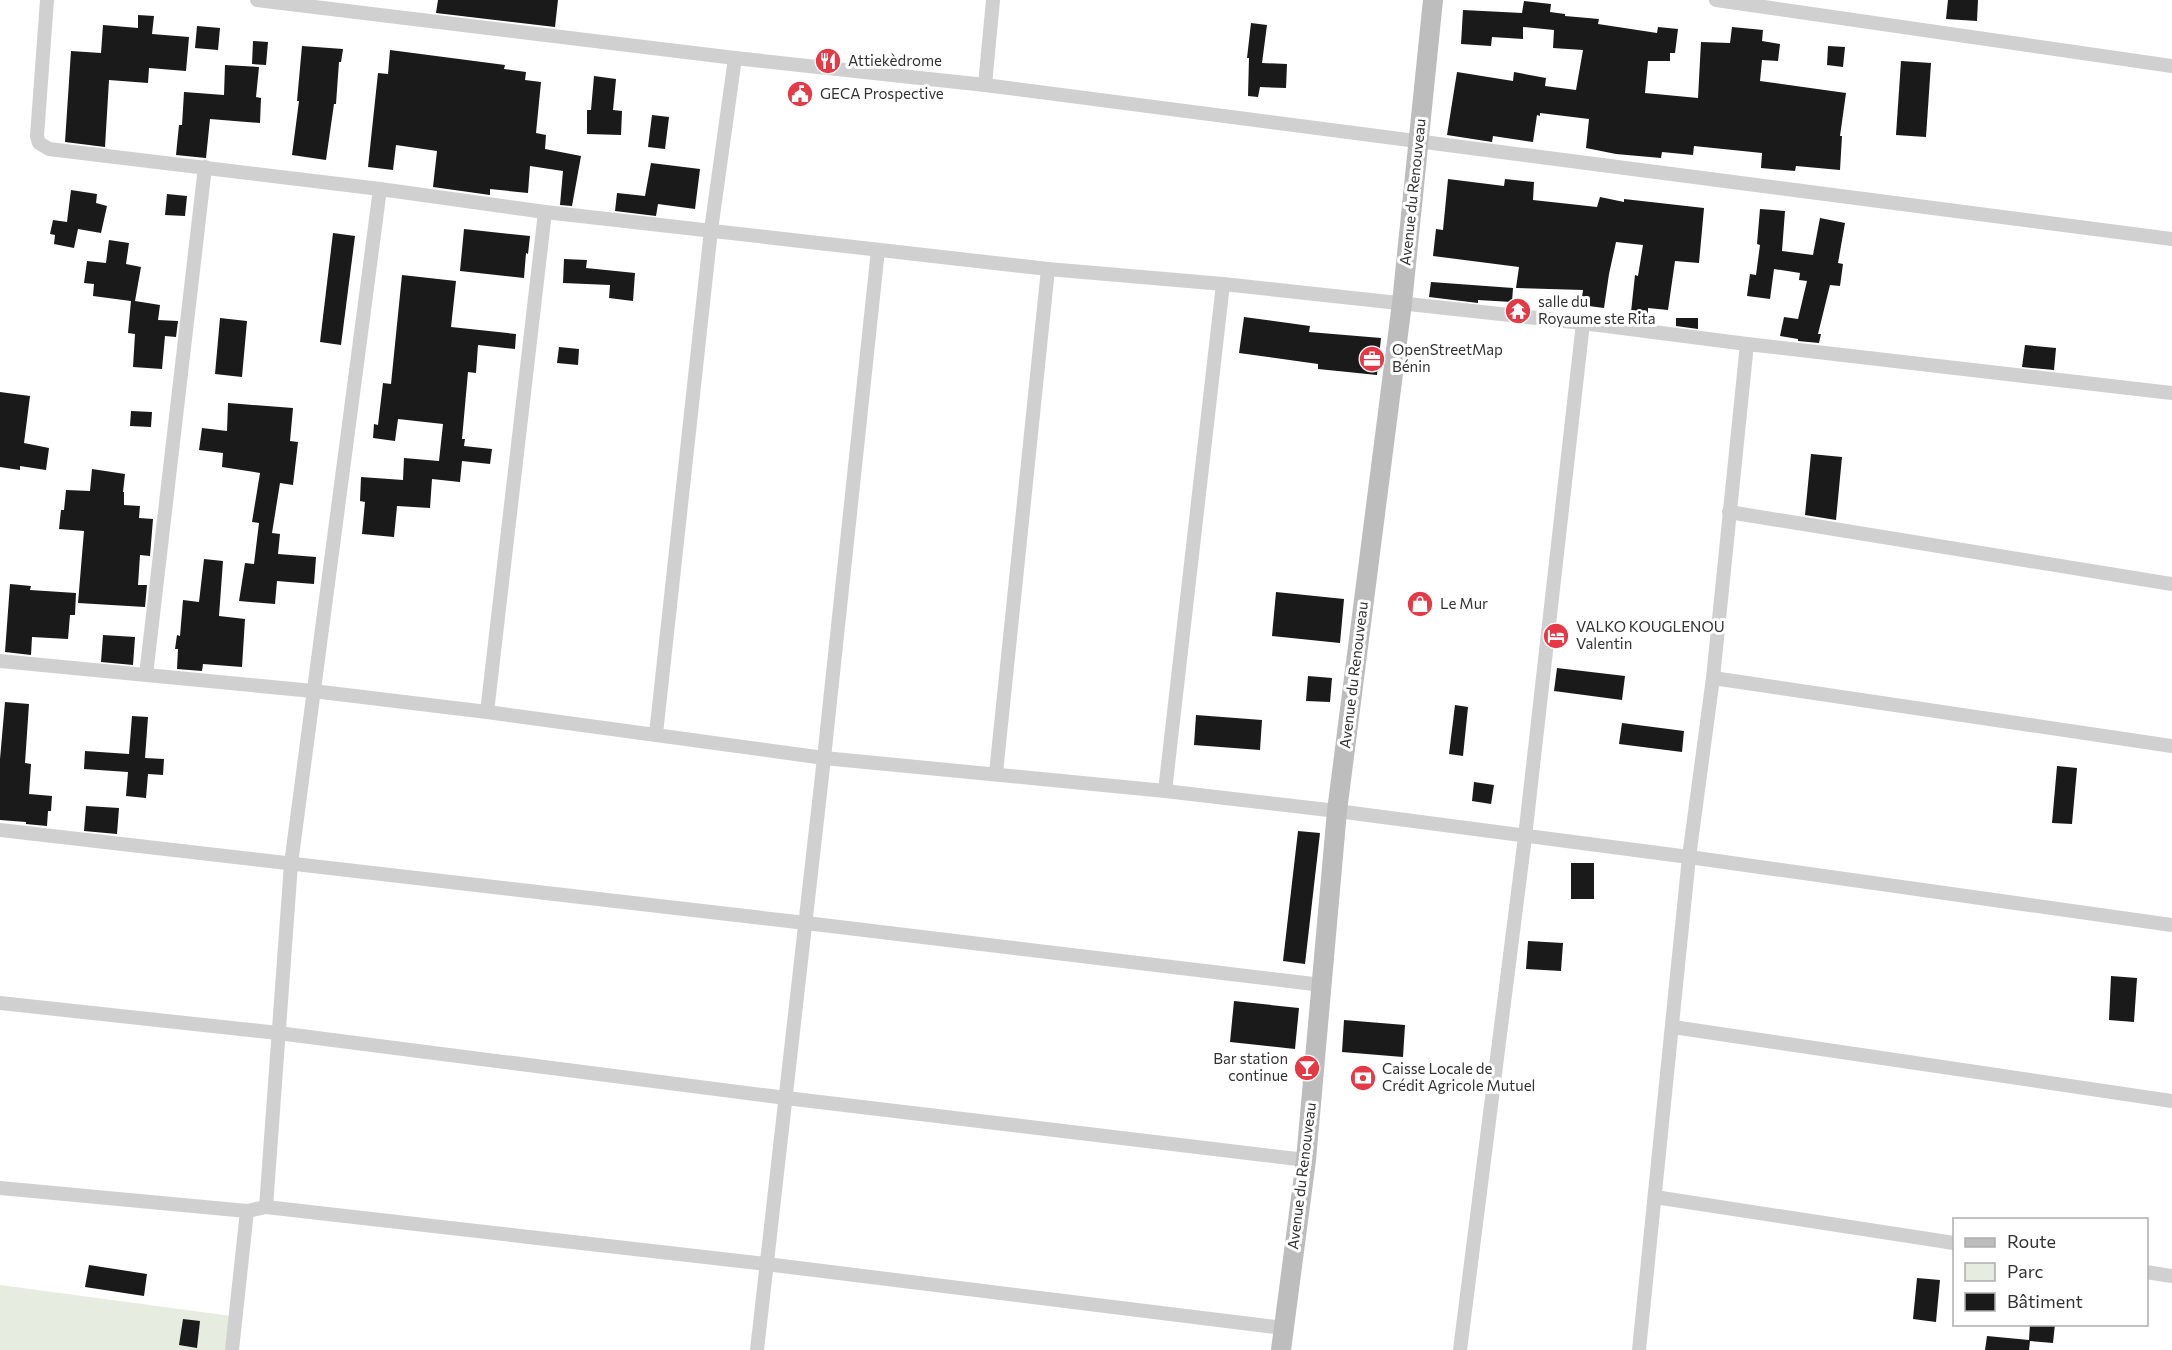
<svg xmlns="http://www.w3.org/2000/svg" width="2172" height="1350" viewBox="0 0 2172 1350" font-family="Commissioner,sans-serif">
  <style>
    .green { fill: #e6ecdf }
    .building { fill: #1a1a1a }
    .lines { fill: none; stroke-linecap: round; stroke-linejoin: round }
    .minor { stroke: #d0d0d0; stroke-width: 14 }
    .secondary { stroke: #bdbdbd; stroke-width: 20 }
    .labels { text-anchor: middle; stroke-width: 6; stroke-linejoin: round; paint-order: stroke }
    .poi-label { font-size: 15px; fill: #333; stroke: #fff; text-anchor: start }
    .street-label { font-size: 15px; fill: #333; stroke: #fff }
  </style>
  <rect width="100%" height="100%" fill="#fff"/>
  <path class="green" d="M0,1285L239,1317L238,1350H0Z"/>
  <g class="building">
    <path d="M438,0H558L555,27L436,13Z"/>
    <path d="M1948,0H1978L1977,21L1946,19Z"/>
    <path d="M1524,1L1551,4L1550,12L1565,14V16L1599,19L1598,24L1657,33L1658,27L1678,29L1675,53H1670V61H1648L1645,93L1698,98L1701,42L1730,43L1732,27L1763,30L1762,41L1780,44L1778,61L1762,60L1760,81L1846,93L1840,136H1842L1840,170L1796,166L1795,171L1761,168L1762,153L1694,146L1693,155L1662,152L1661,158L1616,154L1586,148L1589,119L1540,113V116L1537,115L1533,142L1493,136L1492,142L1447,135L1457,72L1513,81L1514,72L1546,78L1545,86L1576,90L1583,50L1553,48L1554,30L1523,27V39L1492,37L1491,46L1461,44L1463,10L1522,13Z"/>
    <path d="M138,15L154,16L152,34L189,37L186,71L149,68L148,83L109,80L105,147L65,142L71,51L101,53L103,25L138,28Z"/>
    <path d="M1251,23L1267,25L1262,63L1287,64L1286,88L1260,87L1258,97L1248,96L1249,58H1247Z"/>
    <path d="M197,26L220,28L218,50L195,48Z"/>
    <path d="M253,41L268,42L266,65L252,64Z"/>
    <path d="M302,46L343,49L341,62H339L336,104H334L326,160L292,155L299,101H297Z"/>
    <path d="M1828,46L1845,47L1843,67L1827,65Z"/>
    <path d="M390,50L505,65L504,69L526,72L525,80L541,82L536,133L546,135L545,149L581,156L572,206L560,205L563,171L530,166L528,193L490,189V195L433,187L437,151L396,145L393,170L368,167L378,73L388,74Z"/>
    <path d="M1901,61L1931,63L1926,137L1896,135Z"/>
    <path d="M225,65L259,67L256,97L261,98L260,123L210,119L206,158L176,155L179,125H182L184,92L224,95Z"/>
    <path d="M594,76L616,79L613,110L622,111L621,135L587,134V110H591Z"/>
    <path d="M652,115L669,117L665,149L648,147Z"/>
    <path d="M651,163L700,169L695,209L658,204L656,216L615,211L617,193L645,196Z"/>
    <path d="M1448,179L1504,186L1505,179L1534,182L1533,200L1597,207L1600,197L1624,202V199L1704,208L1699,263L1675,261L1668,310L1648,308V314L1631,312L1635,275L1638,276L1643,245L1616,242L1609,274L1604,308L1581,305L1583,290L1516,288L1519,267L1433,256L1436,229L1443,230Z"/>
    <path d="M71,190L97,194L96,203L107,206L101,233L78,229L74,248L54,244L55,235L50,234L53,220L67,222Z"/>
    <path d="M167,194L187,196L185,216L165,215Z"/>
    <path d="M1760,209L1785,211L1782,251L1813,255L1820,218L1845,223L1838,263L1843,264L1840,286L1830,285L1818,334H1821L1819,343L1798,341V339L1780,336L1784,317L1798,319L1807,281L1799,280L1800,273L1774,269L1770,299L1747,296L1750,274L1756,275L1760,245L1757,244Z"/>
    <path d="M464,229L530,236L528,254L526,253L524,278L460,271Z"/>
    <path d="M333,233L355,236L341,345L320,342Z"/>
    <path d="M109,240L129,243L126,264L141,267L135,301L160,305L158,320L178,321L176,337L165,336L162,369L133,367L135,334L128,333L131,301L93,296L94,284L84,283L87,261L106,263Z"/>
    <path d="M564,259L587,260L586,268L635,273L633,301L609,298L610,285L563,283Z"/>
    <path d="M402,275L456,281L451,327L516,334L515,349L478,345L476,373L468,372L462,439H465L464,446L492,449L490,464L462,461L460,482L432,479L430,508L397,506L394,537L362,534L365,502L360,501L361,477L403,480L404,458L439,461L443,424L398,419L395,441L373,438L374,424L378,425L383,383L391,384Z"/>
    <path d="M1431,282L1513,288L1512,302L1478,300V303L1429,297Z"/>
    <path d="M1244,317L1310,326L1309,332L1381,338L1377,375L1318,369V364L1239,353Z"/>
    <path d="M220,318L247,321L242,377L215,374Z"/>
    <path d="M1676,318H1698V329L1676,326Z"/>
    <path d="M2025,345L2056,348L2054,370L2022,367Z"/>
    <path d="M559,347L579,349L578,365L557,363Z"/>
    <path d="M0,392L30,396L24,443L49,448L46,470L20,466V470L0,467Z"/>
    <path d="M228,403L293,408L290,441L298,442L293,485L280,483L272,533L280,534L278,554L316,557L314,584L277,581L275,604L239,601L245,563L254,564L259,523L252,522L260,473L222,467L223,453L199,450L202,428L227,431Z"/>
    <path d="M131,411L152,412L151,427L130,426Z"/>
    <path d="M1811,454L1842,457L1836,520L1805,515Z"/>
    <path d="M92,469L125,474L123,492H124V505L140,506L139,518L153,519L150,556L140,555L138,585H147L145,607L78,603L84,531L59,529L61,510H64L66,490L90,491Z"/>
    <path d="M204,559L223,561L219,616L245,619L242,667L203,664L202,671L177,669L178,649H175L177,635L180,636L183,600L199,602Z"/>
    <path d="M10,584L31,586L30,590L76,593L75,615H70L68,639L32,637L31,655L5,652Z"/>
    <path d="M1276,592L1344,599L1340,643L1272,636Z"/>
    <path d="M103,635L135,637L133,665L101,662Z"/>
    <path d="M1557,668L1625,676L1622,700L1554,691Z"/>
    <path d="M1308,676L1332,678L1330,702L1306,701Z"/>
    <path d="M5,702L29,704L25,763L31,764L29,794L52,796L51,811H48L47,826L26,824V822L0,820V759Z"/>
    <path d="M1455,705L1468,707L1463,756L1449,754Z"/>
    <path d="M1196,715L1262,720L1260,750L1194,745Z"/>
    <path d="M132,716L148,717L145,758L164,759L163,775L148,774L146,798L126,796L128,772L84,769L85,751L129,754Z"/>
    <path d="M1622,723L1684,731L1682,752L1619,744Z"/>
    <path d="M2057,766L2077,768L2072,824L2052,823Z"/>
    <path d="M1474,782L1494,785L1491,804L1472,801Z"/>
    <path d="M86,806L119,808L117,834L84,831Z"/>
    <path d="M1298,831L1320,833L1305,964L1283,961Z"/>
    <rect x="1571" y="863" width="23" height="36"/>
    <path d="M1528,941L1563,943L1561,971L1526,969Z"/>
    <path d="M2111,976L2137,978L2134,1022L2109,1020Z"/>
    <path d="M1234,1001L1299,1008L1295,1049L1230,1042Z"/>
    <path d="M1344,1020L1405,1025L1403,1057L1342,1052Z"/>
    <path d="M89,1265L147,1274L144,1296L85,1287Z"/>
    <path d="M1917,1278L1940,1280L1936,1322L1913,1319Z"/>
    <path d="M183,1319L200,1321L197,1348L179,1345Z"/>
    <path d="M2030,1324H2055L2053,1343L2030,1341L2029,1350H1985L1987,1336L2029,1340Z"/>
  </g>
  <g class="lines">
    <g class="minor">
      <path d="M47,0L37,136L39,143L49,149L380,189L545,212L1048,269L1223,284L1583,323L1747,344L2172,393"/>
      <path d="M257,0L735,58L985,85L2172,239"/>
      <path d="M1716,0L2172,66"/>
      <path d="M985,85L993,0"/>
      <path d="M1729,512L2172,584"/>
      <path d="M0,661L313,691L487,712L824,758L1165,791L1337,811L1689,857L2172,925"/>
      <path d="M146,675L205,167"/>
      <path d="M1713,678L2172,746"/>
      <path d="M487,712L545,212"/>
      <path d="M656,734L711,230L735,58"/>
      <path d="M996,773L1048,269"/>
      <path d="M1165,791L1223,284"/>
      <path d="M0,830L806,923L1322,985"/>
      <path d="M0,1003L278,1033L786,1098L1306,1160"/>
      <path d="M1673,1027L2172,1101"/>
      <path d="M0,1188L247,1211"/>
      <path d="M1655,1197L1954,1243"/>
      <path d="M266,1207L766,1264L1283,1328"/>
      <path d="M2146,1272L2172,1276"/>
      <path d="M232,1350L247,1211L266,1207L291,864L380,189"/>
      <path d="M757,1350L824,758L878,250"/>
      <path d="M1460,1350L1525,837L1583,323"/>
      <path d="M1639,1350L1689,857L1713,678L1747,344"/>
    </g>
    <path class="secondary" d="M1281,1350L1306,1160L1337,811L1402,303L1433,0"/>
  </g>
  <defs>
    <g id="restaurant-disc" transform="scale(1.35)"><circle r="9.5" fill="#e63946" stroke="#fff"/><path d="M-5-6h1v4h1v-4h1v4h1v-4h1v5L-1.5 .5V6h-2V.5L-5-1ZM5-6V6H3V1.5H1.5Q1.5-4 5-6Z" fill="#fff"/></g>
    <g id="civic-disc" transform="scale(1.35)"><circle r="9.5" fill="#e63946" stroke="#fff"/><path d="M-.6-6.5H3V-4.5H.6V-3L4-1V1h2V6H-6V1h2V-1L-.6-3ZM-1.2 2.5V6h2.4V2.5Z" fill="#fff"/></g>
    <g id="temple-disc" transform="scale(1.35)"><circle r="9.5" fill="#e63946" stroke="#fff"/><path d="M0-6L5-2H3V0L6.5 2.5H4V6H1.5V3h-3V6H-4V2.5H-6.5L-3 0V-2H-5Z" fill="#fff"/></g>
    <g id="office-disc" transform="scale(1.35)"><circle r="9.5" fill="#e63946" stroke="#fff"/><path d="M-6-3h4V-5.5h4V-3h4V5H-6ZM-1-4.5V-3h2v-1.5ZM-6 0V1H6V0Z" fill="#fff"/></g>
    <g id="shop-disc" transform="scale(1.35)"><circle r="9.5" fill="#e63946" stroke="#fff"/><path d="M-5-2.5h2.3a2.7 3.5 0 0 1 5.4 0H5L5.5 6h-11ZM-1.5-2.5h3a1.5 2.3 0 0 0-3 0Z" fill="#fff"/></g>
    <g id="hotel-disc" transform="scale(1.35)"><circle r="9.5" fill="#e63946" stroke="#fff"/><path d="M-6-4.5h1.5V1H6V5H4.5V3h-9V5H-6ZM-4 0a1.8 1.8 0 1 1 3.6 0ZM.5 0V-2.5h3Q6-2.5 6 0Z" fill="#fff"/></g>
    <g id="bar-disc" transform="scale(1.35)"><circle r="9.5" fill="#e63946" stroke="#fff"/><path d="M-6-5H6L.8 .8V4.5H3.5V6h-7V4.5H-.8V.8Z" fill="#fff"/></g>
    <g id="bank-disc" transform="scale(1.35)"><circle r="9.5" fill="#e63946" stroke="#fff"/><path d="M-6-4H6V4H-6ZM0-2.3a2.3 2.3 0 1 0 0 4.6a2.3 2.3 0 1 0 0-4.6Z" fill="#fff"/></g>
  </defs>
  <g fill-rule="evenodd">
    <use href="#restaurant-disc" x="828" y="61"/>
    <use href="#civic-disc" x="800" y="94"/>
    <use href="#temple-disc" x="1518" y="311"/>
    <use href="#office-disc" x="1372" y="359"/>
    <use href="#shop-disc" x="1420" y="604"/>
    <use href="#hotel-disc" x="1556" y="636"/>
    <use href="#bar-disc" x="1307" y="1068"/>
    <use href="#bank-disc" x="1363" y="1078"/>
  </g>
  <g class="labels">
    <g class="poi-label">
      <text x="848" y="66">Attiekèdrome</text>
      <text x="820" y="99">GECA Prospective</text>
      <text x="1538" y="307">salle du<tspan x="1538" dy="17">Royaume ste Rita</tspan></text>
      <text x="1392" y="355">OpenStreetMap<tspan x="1392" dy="17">Bénin</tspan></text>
      <text x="1440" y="609">Le Mur</text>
      <text x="1576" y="632">VALKO KOUGLENOU<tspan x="1576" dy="17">Valentin</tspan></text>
      <text x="1288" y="1064" text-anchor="end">Bar station<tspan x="1288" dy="17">continue</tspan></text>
      <text x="1382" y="1074">Caisse Locale de<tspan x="1382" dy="17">Crédit Agricole Mutuel</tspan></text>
    </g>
    <g class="street-label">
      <text transform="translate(1413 192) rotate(-84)" y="5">Avenue du Renouveau</text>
      <text transform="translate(1354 675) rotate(-83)" y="5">Avenue du Renouveau</text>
      <text transform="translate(1302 1176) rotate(-83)" y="5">Avenue du Renouveau</text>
    </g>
  </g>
  <rect x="1953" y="1218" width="195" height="108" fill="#ffffff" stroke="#adadad" stroke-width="1.5"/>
  <rect x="1965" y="1238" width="30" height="9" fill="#bdbdbd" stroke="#adadad" stroke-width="1.5"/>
  <text x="2007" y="1248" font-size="18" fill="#333333">Route</text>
  <rect x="1965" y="1263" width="30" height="18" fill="#e6ecdf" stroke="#adadad" stroke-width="1.5"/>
  <text x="2007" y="1278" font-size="18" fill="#333333">Parc</text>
  <rect x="1965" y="1293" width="30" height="18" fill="#1a1a1a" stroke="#adadad" stroke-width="1.5"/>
  <text x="2007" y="1308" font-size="18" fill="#333333">Bâtiment</text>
</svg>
